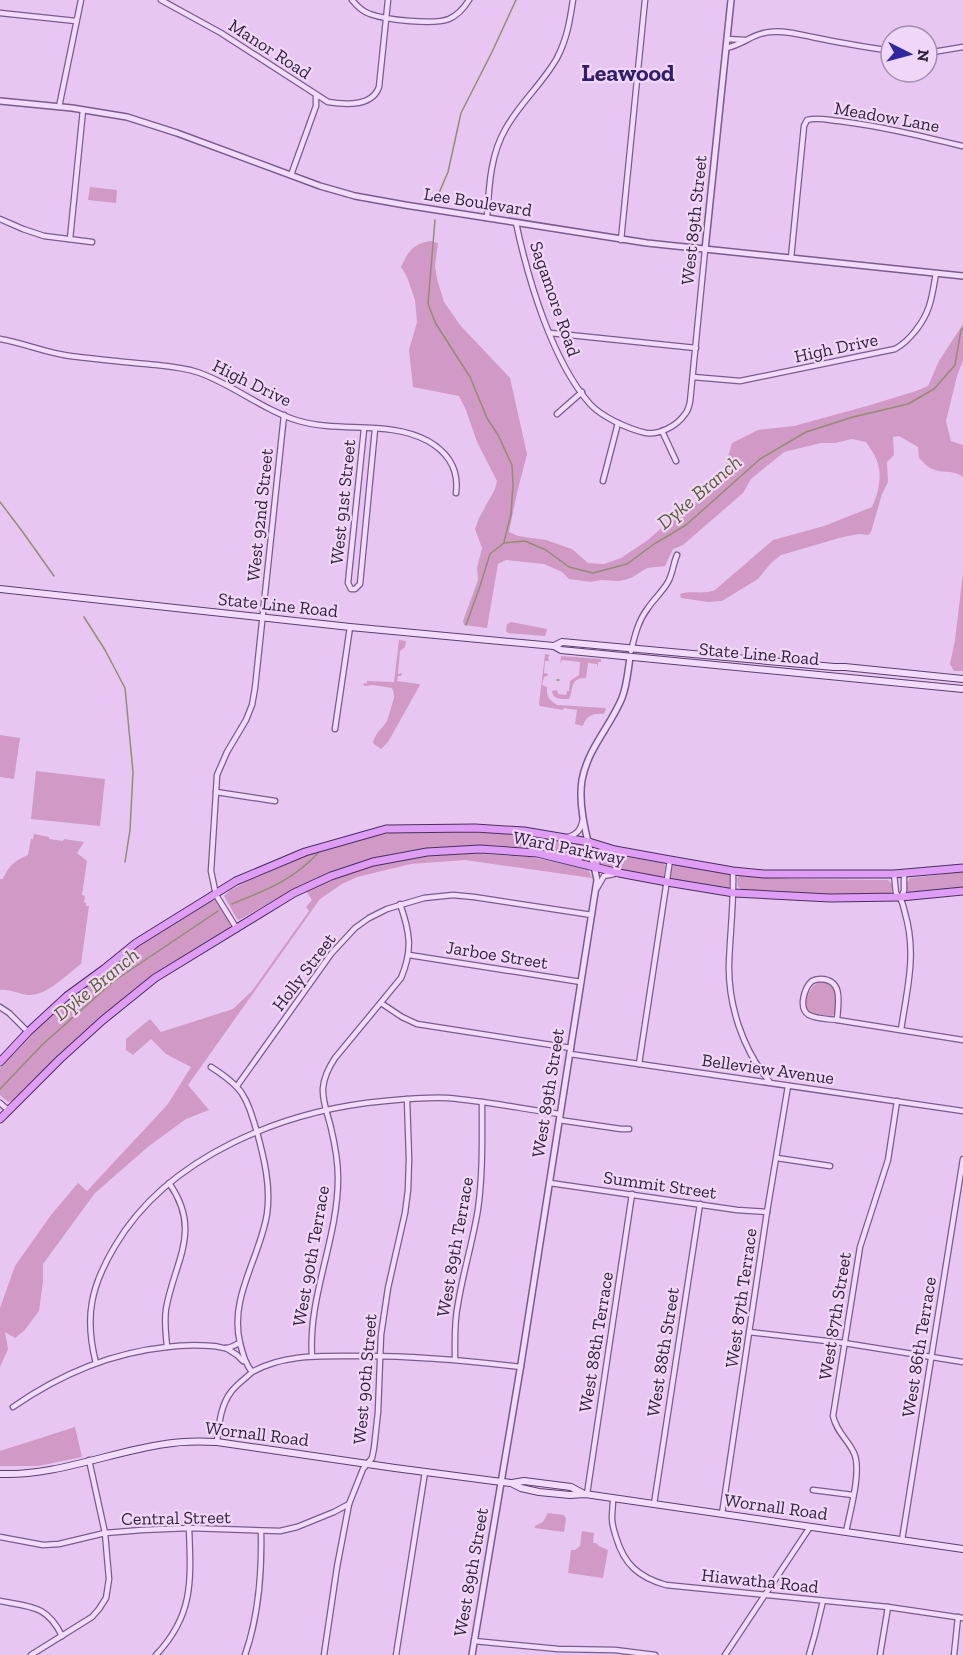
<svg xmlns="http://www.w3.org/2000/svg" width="963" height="1655" viewBox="0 0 963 1655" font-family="'Zilla Slab',serif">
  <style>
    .green { fill: #d099c6 }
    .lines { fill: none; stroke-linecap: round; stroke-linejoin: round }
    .stream { stroke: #948d6e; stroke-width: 1.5 }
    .minor-casing { stroke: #795b8e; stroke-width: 7 }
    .tertiary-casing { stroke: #795b8e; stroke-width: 8 }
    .secondary-casing { stroke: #5a3e70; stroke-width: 8 }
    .primary-casing { stroke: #472f5c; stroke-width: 9 }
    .minor { stroke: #f3dbfb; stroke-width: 4.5 }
    .tertiary { stroke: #f3dbfb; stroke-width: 5 }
    .secondary { stroke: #f3dbfb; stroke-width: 6 }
    .primary { stroke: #e09df5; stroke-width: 7 }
    .labels { text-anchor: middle; stroke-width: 4.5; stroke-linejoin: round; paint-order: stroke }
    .street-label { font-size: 18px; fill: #301f3d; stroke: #f0d7f8 }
    .water-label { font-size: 20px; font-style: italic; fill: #5d5e2e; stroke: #f0d7f8 }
    .district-label { font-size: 24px; font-weight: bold; fill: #321c6c; stroke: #f0d7f8 }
  </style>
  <rect width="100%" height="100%" fill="#e7c7f1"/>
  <g class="green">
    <path d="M90,187L117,190L116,203L88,200Z"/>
    <path d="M431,241L438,243L435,266L437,279L444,302L460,325L510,378L527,454L517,493L509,532L518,536L546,540L572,549L588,563L604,564L621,558L648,540L667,523L689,508L722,477L732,443L758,430L794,426L867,406L916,391L928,386L939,361L963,324V360L957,376L946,421L951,441L963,445V477C955,470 945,473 935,470C928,468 924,463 919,458L918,447L899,436L893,437L894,455L887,462L888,482L882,494L871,532L868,535L859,534L843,537L781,555L771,563L758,579L722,601L708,602L681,598L680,594C692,590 703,595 715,590L773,540L824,526L872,507C878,494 882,478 878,464C876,456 870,448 866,442L852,439L835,443H821L784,452L751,479L743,493L683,545L673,549L665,566L647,568L631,578L619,581L601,580L591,582L569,579L562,572L544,564L506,560L498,564L487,628L464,625L463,621L478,580L477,568L482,548L475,529L479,518L495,489L497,481L477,442L466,410L459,396L413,387L409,350L417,322L415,300L407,277L401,267C408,252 413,243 431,241Z"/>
    <path d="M963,573V671H954L950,664L955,640Z"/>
    <path d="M511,622L547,629L545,636L508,633L506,631L507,624Z"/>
    <path d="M399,640L406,641L405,647L400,651L398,673L399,674L402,673L401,676H398L397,681L419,684L420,685L388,742L381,749L374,744L373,742C376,732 382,729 387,721C388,719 394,698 394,697C394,695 393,690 392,688L373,685L364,686L363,684L367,683V681L394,682Z"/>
    <path d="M545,654L550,655L548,657L549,661H545L544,673L548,674L547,676L544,677L542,685L547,687C546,698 550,700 557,705L605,708L606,709L604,714C594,713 586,715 583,726L575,724L577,710L564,708L563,710L540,706L539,704Z"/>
    <path d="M561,656L601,659V662H598V668L597,664L588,663L586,678C569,678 574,689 569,699C562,699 553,700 552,691L557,690L558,694L566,695L567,691H569L570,681L579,675L580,662L562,660L560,664Z"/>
    <path d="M0,735L20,738L14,779L0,777Z"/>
    <path d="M36,771L105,779L100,826L31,819Z"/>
    <path d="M465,831L526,834L577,843L583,846L581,854L574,855L547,849L486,845L430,848L402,852L367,860L327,874L290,891L239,920L237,919L224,896L229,891L265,872L312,853L374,836L395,832Z"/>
    <path d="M34,834L49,837V839L63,841L64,839L84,842L77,853L87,861L82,895L85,896L84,902L86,903V906H89L81,964C66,975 47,996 28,995C18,994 10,989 0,990V879H3C8,866 16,860 28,855L31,839H33Z"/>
    <path d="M463,853L530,857L582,867L588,869L592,878L465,860L411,864L357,877L342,884L320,899L188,1085L209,1110L186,1119L149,1146L95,1193L43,1264V1282L39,1311L24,1331L15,1338L5,1332L8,1349L0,1367V1308L15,1266L51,1215L78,1183L87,1191L168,1104L191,1067L166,1054L151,1039L133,1055L126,1050V1039L150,1019L161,1032L233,1009L252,991L309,911L306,907L312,900L306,891C344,874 385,860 426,855C439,854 451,853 463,853Z"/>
    <path d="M604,854H608L663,863L665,865L664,876L657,878L603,866L599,860L600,857Z"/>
    <path d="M676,865L726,873L731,876L729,888L725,889L673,880L670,877L673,866Z"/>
    <path d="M963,872V888L911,893L907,891V883L910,878Z"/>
    <path d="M740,874L790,879L888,880L892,884V892L890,895L873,896L744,890L738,887L737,879Z"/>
    <path d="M217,900L231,924L229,929L124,999L80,1035L14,1100L8,1102L0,1095V1068L39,1027L69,998L135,948L211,901Z"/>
    <path d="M820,981C840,983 836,998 835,1013L832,1016L812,1014L806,1009C805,998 810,986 820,981Z"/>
    <path d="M75,1427L82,1457L38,1466H0V1451Z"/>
    <path d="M548,1513L564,1515L566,1519L564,1532L535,1528V1526L543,1522Z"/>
    <path d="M582,1531L594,1533L593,1543H596L599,1546L608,1550L603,1578L568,1573L571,1550H575L580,1546Z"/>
  </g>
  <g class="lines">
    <g class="stream">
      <path d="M436,200L448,172L461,113L492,52L516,0"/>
      <path d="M435,220L428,304L436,324L470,377L487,418L498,435L512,465L513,484L511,514L504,542"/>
      <path d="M0,502L22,531L54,576"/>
      <path d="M84,617L105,650L125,688L133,772L130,830L125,862"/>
      <path d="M466,625L480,586L490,554L504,543L525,541L546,550L569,567L593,573L627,564L654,544L686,525L760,459L806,432L853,417L908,404L934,389L955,365L961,330L963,328"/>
      <path d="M557,680H559"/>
      <path d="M232,904C268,889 292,881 319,852"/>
      <path d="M113,972L114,980"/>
      <path d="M0,1089L43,1044L114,981L218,911"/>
    </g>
    <g class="minor-casing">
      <g id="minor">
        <path d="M161,0L221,33L328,102C346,105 372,107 379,87L388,0"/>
        <path d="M352,0C357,6 363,12 370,14C386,20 434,25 449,19C458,15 464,8 469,0"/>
        <path d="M0,13L76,21"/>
        <path d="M727,39L745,40"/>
        <path d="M726,48C743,45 753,33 770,32C785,30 802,35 817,38C841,43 866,47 891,51"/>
        <path d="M927,53L963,47"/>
        <path d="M59,107L81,0"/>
        <path d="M291,175L316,106V95"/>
        <path d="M487,218C489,187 490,155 506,128C520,103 543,83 557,58C567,39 570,20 573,0"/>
        <path d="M0,219L23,229L44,236L92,242"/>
        <path d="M516,223C528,279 552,361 590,404C602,417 628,429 646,433C659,435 677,426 685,414C688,411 689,406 690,402L705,250"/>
        <path d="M70,239L83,110"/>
        <path d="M621,240L645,0"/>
        <path d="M791,258L804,126L807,120C817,117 828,120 839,121C880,126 921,136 962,146"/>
        <path d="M550,333L696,348"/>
        <path d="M0,339C24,343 46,353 70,356C96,359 122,362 147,364C164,366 181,367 197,372C233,384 262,410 299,421C340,433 390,420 428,441C449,453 459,470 456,493"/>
        <path d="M693,377L740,381L895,349C904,344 910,338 916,330C931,311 932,296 936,273"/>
        <path d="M557,414L582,392"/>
        <path d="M364,429L348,583L351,589H355L360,584L375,429"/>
        <path d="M662,431L676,461"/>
        <path d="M603,481L618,423"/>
        <path d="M631,651C635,635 638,621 648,608C654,599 663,591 668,582C673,573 673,564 677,555"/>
        <path d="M335,729L350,627"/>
        <path d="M216,792L275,801"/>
        <path d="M568,837C578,834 581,829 583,819"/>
        <path d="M733,871C734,903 730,933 729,964C728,1005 743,1050 769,1081"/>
        <path d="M894,874L896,893C902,899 903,905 905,913C917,954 907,989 901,1030"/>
        <path d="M597,888L604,876L614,874"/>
        <path d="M901,897L904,891V873"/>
        <path d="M237,929L216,895L211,871L216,792L217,775L227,752L246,720L252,705L255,688L284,415"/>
        <path d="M409,955L581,982"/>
        <path d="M821,979C844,980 838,1004 837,1020C829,1019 816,1019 809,1015C798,1009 804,988 812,981C816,979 817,979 821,979Z"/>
        <path d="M381,1003L402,1017L417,1024L571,1048"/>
        <path d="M0,1007L9,1013L28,1032"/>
        <path d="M837,1020L963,1040"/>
        <path d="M570,1054L963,1111"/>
        <path d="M639,1064L670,860"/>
        <path d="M211,1067C244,1088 246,1096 257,1132C264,1158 271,1186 267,1214C260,1258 229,1297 240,1343C243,1354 245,1363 252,1372C245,1379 236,1385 231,1392C220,1406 219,1426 217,1442"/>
        <path d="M237,1086L331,954L355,928L369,918L387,909L424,898L453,895L474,897L592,915"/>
        <path d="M0,1103L8,1110"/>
        <path d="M559,1120L621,1129H629"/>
        <path d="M777,1158L830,1166"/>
        <path d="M550,1183L737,1210L767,1212"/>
        <path d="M749,1332L844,1343L963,1362"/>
        <path d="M167,1347C166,1334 164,1322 166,1309C174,1262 203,1231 169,1183"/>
        <path d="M226,1348L237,1355L243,1361"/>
        <path d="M312,1356C308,1296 338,1239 338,1178C338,1161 335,1145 331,1128C328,1115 322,1101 323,1088C324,1076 329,1067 335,1058L401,978C413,950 410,932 400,904"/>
        <path d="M455,1359C455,1341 454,1322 458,1304C463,1272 473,1241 478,1209C483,1173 482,1138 482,1102"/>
        <path d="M96,1363C84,1317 91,1286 115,1246C168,1156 284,1110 385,1101C406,1099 427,1097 448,1098C486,1101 523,1109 560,1114"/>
        <path d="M252,1372C282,1355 316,1356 350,1356C408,1355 464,1360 521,1367"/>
        <path d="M13,1407C59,1375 110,1353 167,1347C182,1345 198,1345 213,1346C218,1346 223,1349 227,1348C231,1348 236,1344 240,1343"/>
        <path d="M813,1490L853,1495"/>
        <path d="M587,1494L632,1194"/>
        <path d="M613,1499C613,1505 612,1512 612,1518C612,1525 614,1531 616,1537C624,1564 638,1577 666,1585L888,1607L963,1618"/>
        <path d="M654,1504L700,1204"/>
        <path d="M722,1514L767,1212L788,1086"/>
        <path d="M846,1532C850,1512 862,1470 854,1453C847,1438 837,1433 833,1416L860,1247L888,1160L897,1101"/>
        <path d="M0,1537L43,1545L59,1544L105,1533L142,1530L189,1528L280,1531L297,1527L334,1512L349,1504"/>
        <path d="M902,1540L963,1159"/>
        <path d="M0,1601C31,1607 47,1605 62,1636"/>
        <path d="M474,1641L558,1649L615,1650L655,1655"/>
        <path d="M31,1655L92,1617L99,1609L106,1598L109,1579L105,1533L89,1460"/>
        <path d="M156,1655C194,1615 191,1580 189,1528"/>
        <path d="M245,1655C259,1615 262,1573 261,1531"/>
        <path d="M324,1655L337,1567L349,1504L363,1469L372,1458L374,1448L378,1412L381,1335L388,1288L405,1213L408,1190L409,1159L407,1099"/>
        <path d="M396,1655L425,1472"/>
        <path d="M725,1655L810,1527"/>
        <path d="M809,1655L815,1634L823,1601"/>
        <path d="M880,1655L888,1607"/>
        <path d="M954,1655L958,1617"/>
      </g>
    </g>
    <g class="tertiary-casing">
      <g id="tertiary">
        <path d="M0,101L72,108L127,117L177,133L320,186L355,196L405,205L647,243L963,276"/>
        <path d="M705,250L731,0"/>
        <path d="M472,1655L521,1364L597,880C591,849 577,812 582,780C588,748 610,727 622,698C627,685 628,671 630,657"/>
      </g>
    </g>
    <g class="secondary-casing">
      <g id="secondary">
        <path d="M0,589L350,627L554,646L561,650L963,689"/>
        <path d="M554,646L562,642L834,667H845L963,679"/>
        <path d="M0,1474C56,1476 110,1452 165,1444C182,1441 199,1441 217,1442L395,1468L494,1481L511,1483L521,1488L539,1492L570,1495L585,1494L963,1549"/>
        <path d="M512,1483L524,1481L571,1487L584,1494"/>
      </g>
    </g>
    <g class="primary-casing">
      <g id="primary">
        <path d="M556,854C573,857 585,864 589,842"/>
        <path d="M595,868L598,854L602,852L613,850"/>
        <path d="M0,1062L28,1032L67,996L104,969L136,943L236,881L305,852L386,829L475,828L524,831L589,842L615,850L670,860L733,871L764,874H894L963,868"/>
        <path d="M0,1119L60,1059L103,1020L155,978L294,893L331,876L373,862L427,852L480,849L537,853L619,873L667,882L734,893L830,898L901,897L963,891"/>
      </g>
    </g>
    <use href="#minor" class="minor"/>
    <use href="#tertiary" class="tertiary"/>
    <use href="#secondary" class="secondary"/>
    <use href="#primary" class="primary"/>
  </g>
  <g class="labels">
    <g class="street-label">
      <text transform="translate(270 49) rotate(33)" y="6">Manor Road</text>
      <text transform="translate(887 117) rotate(10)" y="6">Meadow Lane</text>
      <text transform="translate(478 202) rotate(9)" y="6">Lee Boulevard</text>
      <text transform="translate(694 220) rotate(-84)" y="6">West 89th Street</text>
      <text transform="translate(555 299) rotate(71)" y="6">Sagamore Road</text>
      <text transform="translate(836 348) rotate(-12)" y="6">High Drive</text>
      <text transform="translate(252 383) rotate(26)" y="6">High Drive</text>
      <text transform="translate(343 502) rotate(-84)" y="6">West 91st Street</text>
      <text transform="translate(260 515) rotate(-84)" y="6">West 92nd Street</text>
      <text transform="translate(278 605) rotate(6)" y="6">State Line Road</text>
      <text transform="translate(759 654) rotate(5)" y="6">State Line Road</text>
      <text transform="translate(569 848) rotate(11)" y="6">Ward Parkway</text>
      <text transform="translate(497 955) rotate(9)" y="6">Jarboe Street</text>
      <text transform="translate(304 972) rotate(-53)" y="6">Holly Street</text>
      <text transform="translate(768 1069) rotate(8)" y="6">Belleview Avenue</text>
      <text transform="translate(548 1093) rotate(-81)" y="6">West 89th Street</text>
      <text transform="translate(660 1185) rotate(8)" y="6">Summit Street</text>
      <text transform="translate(455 1247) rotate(-80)" y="6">West 89th Terrace</text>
      <text transform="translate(311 1256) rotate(-80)" y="6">West 90th Terrace</text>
      <text transform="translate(741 1298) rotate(-82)" y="6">West 87th Terrace</text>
      <text transform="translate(835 1316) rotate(-81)" y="6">West 87th Street</text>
      <text transform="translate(596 1342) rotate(-81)" y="6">West 88th Terrace</text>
      <text transform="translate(919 1347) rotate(-81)" y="6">West 86th Terrace</text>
      <text transform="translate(663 1352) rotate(-81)" y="6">West 88th Street</text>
      <text transform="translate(365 1379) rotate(-85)" y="6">West 90th Street</text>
      <text transform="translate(257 1434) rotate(7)" y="6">Wornall Road</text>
      <text transform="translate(776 1507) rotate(8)" y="6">Wornall Road</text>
      <text transform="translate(176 1518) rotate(-1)" y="6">Central Street</text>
      <text transform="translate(471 1572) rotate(-80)" y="6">West 89th Street</text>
      <text transform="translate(760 1581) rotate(6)" y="6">Hiawatha Road</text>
    </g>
    <g class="water-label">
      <text transform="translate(699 492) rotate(-40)" y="7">Dyke Branch</text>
      <text transform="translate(96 984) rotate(-39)" y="7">Dyke Branch</text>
    </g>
    <g class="district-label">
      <text x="628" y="81">Leawood</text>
    </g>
  </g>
  <g transform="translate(909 54) rotate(96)"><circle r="28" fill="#f0d7f8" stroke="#a38dad" stroke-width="1.5"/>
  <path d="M0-4.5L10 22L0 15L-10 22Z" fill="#2f27a0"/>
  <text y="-9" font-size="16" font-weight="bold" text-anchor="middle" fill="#301f3d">N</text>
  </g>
</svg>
